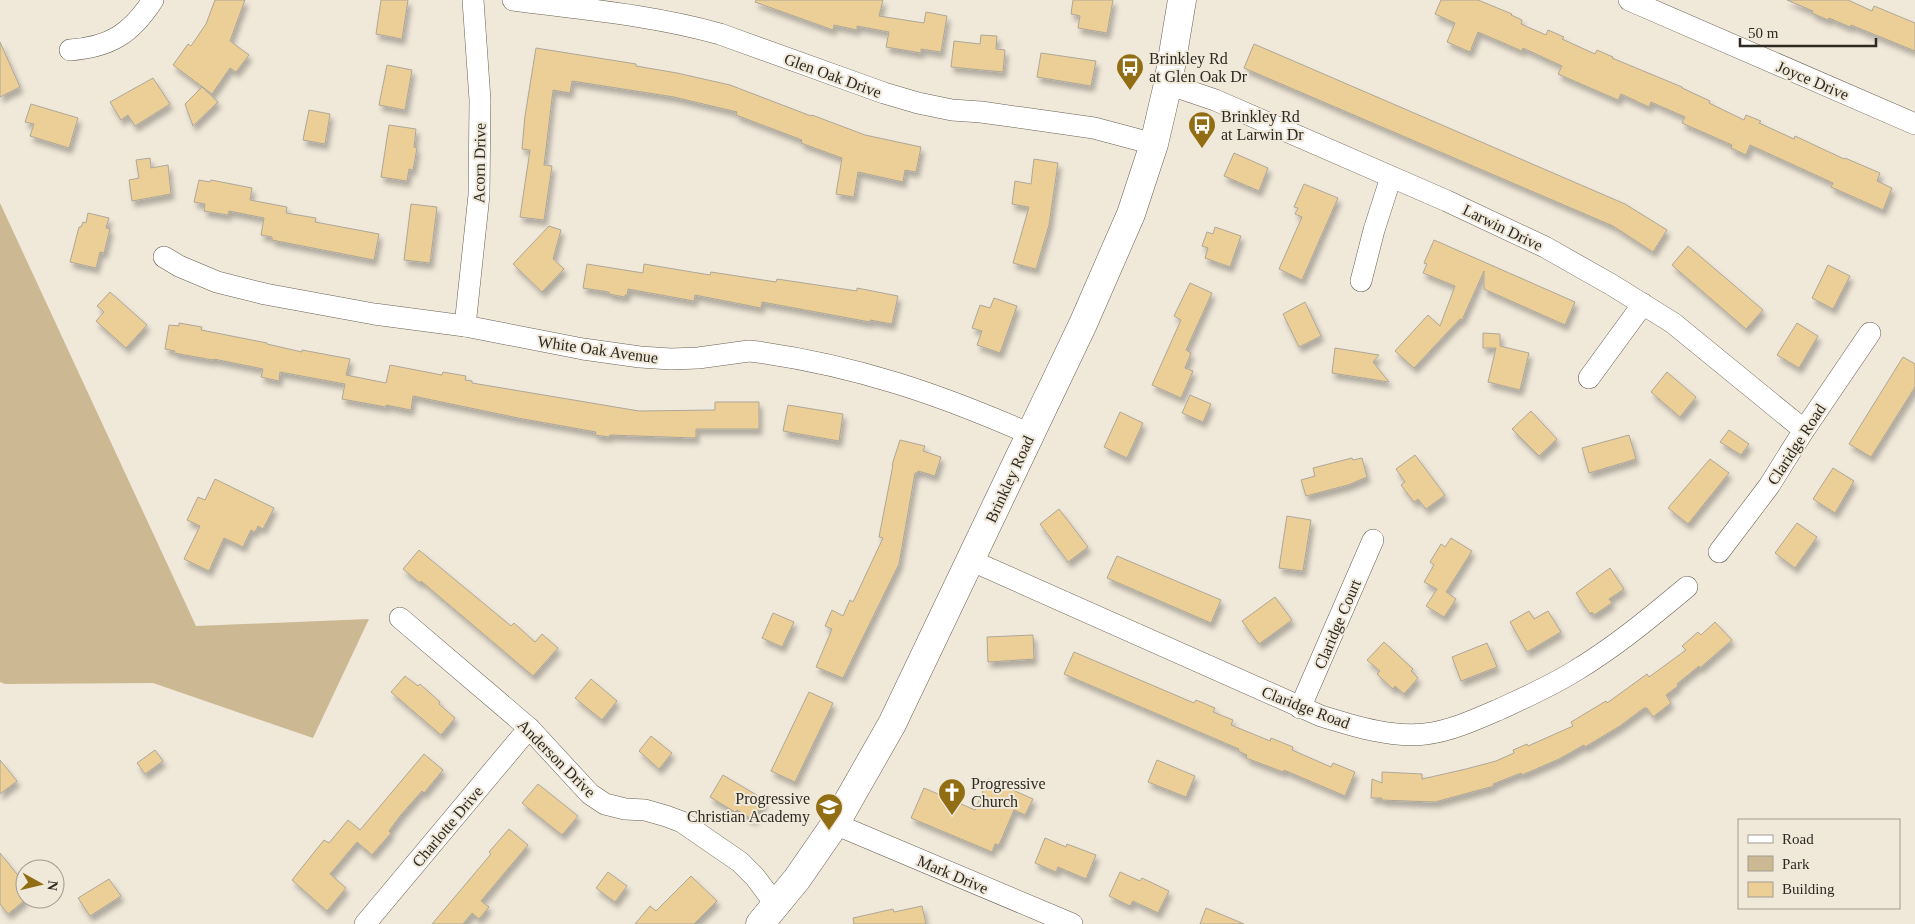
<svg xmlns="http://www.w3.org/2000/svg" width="1915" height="924" viewBox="0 0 1915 924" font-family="Georgia,serif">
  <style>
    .green { fill: #ccb993 }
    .building { fill: #eccf96; stroke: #aea799; filter: url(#shadow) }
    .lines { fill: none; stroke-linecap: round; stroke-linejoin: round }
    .street-casing { stroke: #686154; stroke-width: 22 }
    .secondary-casing { stroke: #686154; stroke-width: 29 }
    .street { stroke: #fff; stroke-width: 21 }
    .secondary { stroke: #fff; stroke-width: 28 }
    .labels { text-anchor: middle; stroke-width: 4; stroke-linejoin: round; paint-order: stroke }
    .poi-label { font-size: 16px; fill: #2d2a24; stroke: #f0e8d9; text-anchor: start }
    .street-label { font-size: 16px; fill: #2d2a24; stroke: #f0e8d9 }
  </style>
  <defs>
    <filter id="shadow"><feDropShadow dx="3" dy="5.5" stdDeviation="2.5" flood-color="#0004"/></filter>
  </defs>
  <rect width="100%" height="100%" fill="#f0e8d9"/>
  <path class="green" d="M0,203L196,626L369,619L313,738L153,683L5,684L0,682Z"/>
  <g class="building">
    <path d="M215,0H245L230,41L249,55L236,72L230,68L212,94L173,65L188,44L191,46L206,24Z"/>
    <path d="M381,0H408L402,39L376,34Z"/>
    <path d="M756,0H883L879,16L924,23L926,12L947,16L941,52L921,49V53L886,47L889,32L857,26V30L834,25L833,30L755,2Z"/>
    <path d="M1073,0H1113L1107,33L1078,28L1080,16L1071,14Z"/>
    <path d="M1441,0H1478L1512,14L1511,15L1522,20L1521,24L1546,35L1548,30L1564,37L1562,39L1595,54L1597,50L1613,57L1612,58L1682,87V88L1710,101L1709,103L1744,120L1746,115L1761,121L1759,123L1794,139L1795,136L1844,159L1845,158L1880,173L1877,181L1892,188L1883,210L1831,187L1833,183L1750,145L1746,155L1731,148L1732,145L1682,123L1685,117L1651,102L1649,107L1621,94L1618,100L1558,74L1562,66L1523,48L1522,51L1478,32L1470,52L1447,42L1455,23L1435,14Z"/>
    <path d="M1787,0H1848L1872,11L1874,6L1915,23V51L1851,25L1850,27L1829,18L1828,20L1812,13L1813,11Z"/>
    <path d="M981,35L997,36L996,49L1005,50L1003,72L951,67L954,41L980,44Z"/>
    <path d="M0,42L20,87L0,97Z"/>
    <path d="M1254,44L1625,204L1667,230L1653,252L1613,226L1244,68Z"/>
    <path d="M536,48L636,64V66L677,73L730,85L811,116L812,115L865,135L921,147L916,172L905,170L903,182L858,172L854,197L836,194L842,158L801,143L802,140L736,115L737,112L674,97L572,81L570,93L553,90L544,165L552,166L544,220L520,217L530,150L522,149L525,116Z"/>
    <path d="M1041,53L1096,61L1091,86L1037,77Z"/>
    <path d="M387,65L412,70L405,110L379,105Z"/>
    <path d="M153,78L170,104L135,126L128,115L121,120L110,102Z"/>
    <path d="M202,87L218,102L193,126L185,104Z"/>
    <path d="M31,104L78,118L69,148L30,136L34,124L25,122Z"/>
    <path d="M309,110L330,114L325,144L303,140Z"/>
    <path d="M389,125L416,129L414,147L417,148L413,170L409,169L407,181L381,177Z"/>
    <path d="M1234,153L1268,168L1259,191L1224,176Z"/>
    <path d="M150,158L151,168L168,165L171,194L132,201L129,180L139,178L136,160Z"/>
    <path d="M1034,159L1058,163L1049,225L1036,269L1013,263L1029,207L1012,204L1015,181L1031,184Z"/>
    <path d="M199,180L210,182L211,180L252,188L250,200L287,207L286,213L316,218L315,222L379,234L374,260L272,240V237L261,235L264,218L229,211L228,215L204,211L205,204L194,202Z"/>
    <path d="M1304,184L1338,198L1302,280L1279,269L1302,217L1295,214L1298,208L1294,207Z"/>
    <path d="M411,204L437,207L430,263L404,260Z"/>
    <path d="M88,213L109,218L106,228L110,229L104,253L100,252L96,268L70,262L79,227H81L83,222L86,223Z"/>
    <path d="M549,226L561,230L553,259L564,269L542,292L513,264Z"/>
    <path d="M1215,227L1241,236L1230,267L1205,258L1208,248L1202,246L1207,232L1213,234Z"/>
    <path d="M1434,240L1575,302L1565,325L1484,289V271L1462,320L1460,319L1414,368L1395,351L1428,315L1440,326L1455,286L1423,273L1427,264L1424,263Z"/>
    <path d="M1688,246L1763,310L1746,329L1672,265Z"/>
    <path d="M587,264L643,273L644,264L710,275L711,272L776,282L777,279L857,291V288L898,296L892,324L870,320V322L762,302L761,308L695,295L694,301L628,289L627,295H625V297L609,294V292L583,288Z"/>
    <path d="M1828,265L1850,276L1833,309L1812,298Z"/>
    <path d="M1190,283L1212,293L1186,350L1191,353L1185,368L1193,371L1181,398L1152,385L1181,320L1174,316Z"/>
    <path d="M110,292L147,325L126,348L96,321L104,312L97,306Z"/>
    <path d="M994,298L1017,306L1000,353L977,345L982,331L972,328L980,305L990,308Z"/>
    <path d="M1305,302L1321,336L1299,347L1283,314Z"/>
    <path d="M179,323L202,327L201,330L267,343V344L302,352V350L350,359L346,375L386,383L390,365L442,375L443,372L466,376L465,380L472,381V383L639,411L715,410V402H759V429H696V438L610,435L609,437L595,435L596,432L518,418L413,396L411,410L386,405V407L342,399L345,384L280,372L279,381L261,377L263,369L214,359L213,360L174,353L175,351L165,349L169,325L179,326Z"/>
    <path d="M1797,323L1818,336L1799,368L1777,355Z"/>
    <path d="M1483,333L1500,334V346L1529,353L1520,390L1488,382L1496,348H1483Z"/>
    <path d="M1335,348L1379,355L1373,362L1389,382L1332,373Z"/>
    <path d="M1903,357L1915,364V387L1871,457L1849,444Z"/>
    <path d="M1667,372L1696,397L1680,417L1651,392Z"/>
    <path d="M1190,395L1211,404L1203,422L1182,413Z"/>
    <path d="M788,405L843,414L839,441L783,431Z"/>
    <path d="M1531,411L1557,439L1539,456L1512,429Z"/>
    <path d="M1120,412L1143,423L1127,458L1104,447Z"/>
    <path d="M1729,430L1749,444L1741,455L1720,442Z"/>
    <path d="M1629,435L1636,459L1589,473L1582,448Z"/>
    <path d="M900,440L925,446L923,451L941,457L935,476L918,471L917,473H915L899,564L843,678L816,667L832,629L825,626L832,610L843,616L850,600L853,602L883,538L879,537L893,465H892Z"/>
    <path d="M1415,455L1445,495L1426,509L1418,499L1414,502L1401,485L1405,482L1396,469Z"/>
    <path d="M1352,458L1353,460L1362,458L1367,477L1348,485L1306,496L1301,480L1315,476L1313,468Z"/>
    <path d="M1710,459L1729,473L1688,524L1668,508Z"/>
    <path d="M1833,468L1854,481L1835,513L1813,499Z"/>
    <path d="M215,479L274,508L263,529L258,526L255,532L251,530L243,547L224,538L209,571L184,559L200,526L187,520L198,497L205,500Z"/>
    <path d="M1059,509L1088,547L1068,562L1040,524Z"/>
    <path d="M1287,516L1311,520L1303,571L1279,568Z"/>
    <path d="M1797,523L1817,537L1795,568L1775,553Z"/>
    <path d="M1451,538L1472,551L1446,592L1456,599L1444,617L1426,606L1437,589L1424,582L1434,565L1430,562L1441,544L1445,547Z"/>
    <path d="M419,550L511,626L514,623L535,642L542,634L558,648L533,676L421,581L420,583L403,569Z"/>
    <path d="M1117,556L1221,600L1211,623L1107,578Z"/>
    <path d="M1610,568L1624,589L1609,599L1612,603L1594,615L1592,612L1590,614L1576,593Z"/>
    <path d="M1275,597L1292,620L1259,644L1242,621Z"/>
    <path d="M1529,611L1534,619L1548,611L1561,632L1527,652L1510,622Z"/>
    <path d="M773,613L794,622L782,647L762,638Z"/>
    <path d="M1715,622L1732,640L1700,668L1699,666L1677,684L1678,686L1666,695L1671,703L1653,717L1647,708H1644L1620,726L1585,747L1584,745L1559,759L1522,775L1521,773L1493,784L1494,786L1435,802L1381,800L1382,798H1371L1372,779L1382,783V772L1422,774V779L1466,769L1496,761L1514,753L1513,750L1527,744L1528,746L1573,726L1571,722L1606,701L1607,703L1647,674L1649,677L1686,650L1682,646L1698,632L1701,635Z"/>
    <path d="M1033,635L1034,659L988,662L987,637Z"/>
    <path d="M1384,642L1413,669L1411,671L1418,678L1404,694L1395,686L1393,689L1377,674L1380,671L1367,660Z"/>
    <path d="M1487,643L1497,667L1461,681L1452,657Z"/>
    <path d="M1074,652L1194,703L1196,700L1215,708L1213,712L1233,720L1231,725L1270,741L1271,738L1293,747L1292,750L1331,767L1333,763L1355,772L1345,796L1284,770L1283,772L1246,758L1247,755L1238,751L1239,749L1064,674Z"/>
    <path d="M405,676L418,686L420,684L440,702L439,704L455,718L441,735L391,692Z"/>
    <path d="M591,679L617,701L602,720L575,698Z"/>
    <path d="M809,692L833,703L795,782L771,771Z"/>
    <path d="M651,736L672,753L659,769L639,751Z"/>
    <path d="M155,750L163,761L145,774L137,763Z"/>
    <path d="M424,754L443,770L424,793L422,791L400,816L389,831L391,833L372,855L357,842L330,874L346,888L327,911L292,880L324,840L329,843L348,820L360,830Z"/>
    <path d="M0,760L17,781L0,794Z"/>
    <path d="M1157,760L1195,776L1186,797L1148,782Z"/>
    <path d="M723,775L765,800L753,820L737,810L735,812L710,797Z"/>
    <path d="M988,779L1033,799L1025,815L1014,810L999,845L995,844L992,852L911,818L924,788L975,810Z"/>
    <path d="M538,784L578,816L562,835L522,803Z"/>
    <path d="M509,829L528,845L481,901L489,907L479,919L472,913L463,924H432L491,854L489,852Z"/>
    <path d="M1045,838L1066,847L1067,844L1096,855L1086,879L1058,867L1056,872L1035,863Z"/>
    <path d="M0,853L25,884V900L8,914L0,904Z"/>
    <path d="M608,872L627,886L615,902L596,888Z"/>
    <path d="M1120,872L1140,881L1142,878L1169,891L1158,913L1133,901L1130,906L1109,896Z"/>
    <path d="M691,876L717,901L694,924H635L650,906L656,911Z"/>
    <path d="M109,879L121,896L90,916L78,898Z"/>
    <path d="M922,906L926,924H854L853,918L893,909L894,912Z"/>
    <path d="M1206,908L1244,924H1200Z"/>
  </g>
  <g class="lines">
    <g class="street-casing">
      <g id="street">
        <path d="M513,0C582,9 653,15 720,34L884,93L918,103L952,110L981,112L1094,128L1154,144"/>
        <path d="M1629,0L1915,124"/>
        <path d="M70,50C110,47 131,34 153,0"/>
        <path d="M1168,84L1215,100L1447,201L1545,247L1612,285L1673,323L1804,430"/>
        <path d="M164,257L179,266L217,282L265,294L374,314L465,326L583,349L640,357L671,359L698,358L749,351L758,352C857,366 939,394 1030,434"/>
        <path d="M1361,281L1374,230L1391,177"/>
        <path d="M465,326L479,195L480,100L473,0"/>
        <path d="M1589,378L1643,304"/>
        <path d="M1719,552L1769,486L1804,430L1870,333"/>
        <path d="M970,560L1321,716C1354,726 1391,738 1425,734C1451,731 1477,719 1500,709C1526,697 1551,686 1575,671C1615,647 1651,617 1687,587"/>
        <path d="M400,618L529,728L590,794L605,804L625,809L645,810L666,816L682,822L740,862L755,877L776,905"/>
        <path d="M1300,708L1373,540"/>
        <path d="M835,824L1072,924"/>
        <path d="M365,924L529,728"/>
      </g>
    </g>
    <g class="secondary-casing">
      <path id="secondary" d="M760,924L797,879L835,824L892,724L1083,324L1131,214L1154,144L1168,84L1182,0"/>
    </g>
    <use href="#street" class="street"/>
    <use href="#secondary" class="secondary"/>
  </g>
  <defs>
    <g id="bus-pin" transform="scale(1.4375)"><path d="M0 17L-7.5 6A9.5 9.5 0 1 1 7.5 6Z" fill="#916d14" stroke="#f0e8d9"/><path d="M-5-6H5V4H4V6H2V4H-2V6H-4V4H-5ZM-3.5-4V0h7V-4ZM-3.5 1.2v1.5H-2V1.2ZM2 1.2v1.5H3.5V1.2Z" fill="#fff"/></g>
    <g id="church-pin" transform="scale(1.4375)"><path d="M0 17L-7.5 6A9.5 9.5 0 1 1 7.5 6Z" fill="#916d14" stroke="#f0e8d9"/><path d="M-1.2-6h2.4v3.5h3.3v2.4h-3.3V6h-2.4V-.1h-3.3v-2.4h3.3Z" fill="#fff"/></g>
    <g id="school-pin" transform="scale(1.4375)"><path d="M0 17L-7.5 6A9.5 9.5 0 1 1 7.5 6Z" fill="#916d14" stroke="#f0e8d9"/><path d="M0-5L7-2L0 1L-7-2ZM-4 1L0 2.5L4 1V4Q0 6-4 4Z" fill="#fff"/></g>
  </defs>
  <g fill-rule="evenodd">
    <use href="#bus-pin" x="1130" y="67"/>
    <use href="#bus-pin" x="1202" y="125"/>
    <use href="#church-pin" x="952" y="792"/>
    <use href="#school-pin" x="829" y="807"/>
  </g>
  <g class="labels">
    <g class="poi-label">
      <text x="1149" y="64">Brinkley Rd<tspan x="1149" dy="18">at Glen Oak Dr</tspan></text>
      <text x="1221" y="122">Brinkley Rd<tspan x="1221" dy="18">at Larwin Dr</tspan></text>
      <text x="971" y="789">Progressive<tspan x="971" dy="18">Church</tspan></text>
      <text x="810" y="804" text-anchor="end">Progressive<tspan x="810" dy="18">Christian Academy</tspan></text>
    </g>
    <g class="street-label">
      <text transform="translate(833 75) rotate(20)" y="6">Glen Oak Drive</text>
      <text transform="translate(1813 80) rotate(23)" y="6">Joyce Drive</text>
      <text transform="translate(479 163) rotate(-89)" y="6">Acorn Drive</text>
      <text transform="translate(1503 227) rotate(26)" y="6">Larwin Drive</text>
      <text transform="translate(598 349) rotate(8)" y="6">White Oak Avenue</text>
      <text transform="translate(1796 444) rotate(-57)" y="6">Claridge Road</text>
      <text transform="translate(1009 479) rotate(-65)" y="6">Brinkley Road</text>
      <text transform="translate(1337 624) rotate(-67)" y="6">Claridge Court</text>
      <text transform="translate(1306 707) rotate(21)" y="6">Claridge Road</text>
      <text transform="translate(557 758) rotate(45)" y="6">Anderson Drive</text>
      <text transform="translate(447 826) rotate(-50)" y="6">Charlotte Drive</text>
      <text transform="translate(953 874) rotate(23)" y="6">Mark Drive</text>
    </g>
  </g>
  <rect x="1738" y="819" width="162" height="90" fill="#f0e8d9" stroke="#a29c91"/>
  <rect x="1748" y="835" width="25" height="8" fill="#ffffff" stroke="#a29c91"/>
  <text x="1782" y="844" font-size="15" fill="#2d2a24">Road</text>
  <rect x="1748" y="856" width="25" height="15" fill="#ccb993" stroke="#a29c91"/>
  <text x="1782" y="869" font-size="15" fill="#2d2a24">Park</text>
  <rect x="1748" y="882" width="25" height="15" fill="#eccf96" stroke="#a29c91"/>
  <text x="1782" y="894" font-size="15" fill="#2d2a24">Building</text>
  <g transform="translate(40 884) rotate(98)"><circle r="24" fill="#f0e8d9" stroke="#a29c91"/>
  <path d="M0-4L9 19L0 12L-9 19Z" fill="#916d14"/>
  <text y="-8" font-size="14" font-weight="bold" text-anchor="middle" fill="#2d2a24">N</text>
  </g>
  <path d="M1740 38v8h136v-8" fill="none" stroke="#2d2a24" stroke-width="2.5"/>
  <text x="1748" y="38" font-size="15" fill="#2d2a24" stroke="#f0e8d9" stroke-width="4" paint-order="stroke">50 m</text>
</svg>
